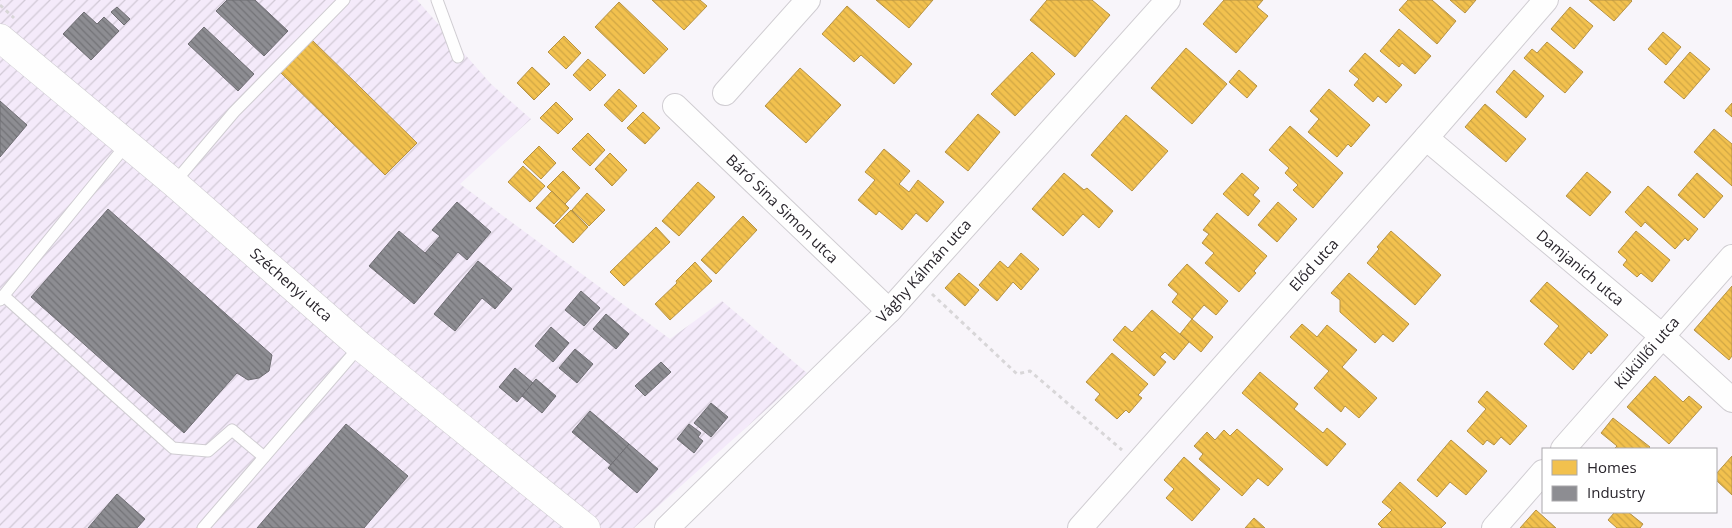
<svg xmlns="http://www.w3.org/2000/svg" width="1732" height="528" viewBox="0 0 1732 528" font-family="'Open Sans',sans-serif">
  <style>
    .industrial { fill: url(#industrial-furrows) }
    .homes { fill: url(#homes-back-hatch); stroke: #b69244 }
    .industry { fill: url(#industry-back-hatch); stroke: #6f6e73 }
    .lines { fill: none; stroke-linecap: round; stroke-linejoin: round }
    .service-casing { stroke: #d0cdd2; stroke-width: 13 }
    .minor-casing { stroke: #d0cdd2; stroke-width: 26 }
    .tertiary-casing { stroke: #d0cdd2; stroke-width: 29 }
    .path { stroke: #d8d6d8; stroke-width: 3; stroke-dasharray: 4 4; stroke-linecap: butt }
    .service { stroke: #fefefe; stroke-width: 11 }
    .minor { stroke: #fefefe; stroke-width: 24 }
    .tertiary { stroke: #fefefe; stroke-width: 28 }
    .labels { text-anchor: middle; stroke-width: 5; stroke-linejoin: round; paint-order: stroke }
    .street-label { font-size: 15px; fill: #29252c; stroke: #fff }
  </style>
  <defs>
    <pattern id="industrial-furrows" width="10" height="10" patternUnits="userSpaceOnUse" patternTransform="scale(1.25)"><rect width="10" height="10" fill="#f4eafa"/><path d="M-1 1l2-2M0 10L10 0M9 11l2-2" fill="none" stroke="#d1c9d6"/></pattern>
    <pattern id="homes-back-hatch" width="6" height="6" patternUnits="userSpaceOnUse" patternTransform="scale(1.25)"><rect width="6" height="6" fill="#f2c14e"/><path d="M-1 5l2 2M0 0l6 6M5-1l2 2" fill="none" stroke="#d0a644"/></pattern>
    <pattern id="industry-back-hatch" width="6" height="6" patternUnits="userSpaceOnUse" patternTransform="scale(1.25)"><rect width="6" height="6" fill="#8d8d92"/><path d="M-1 5l2 2M0 0l6 6M5-1l2 2" fill="none" stroke="#737377"/></pattern>
  </defs>
  <rect width="100%" height="100%" fill="#f8f5fa"/>
  <path class="industrial" d="M0,0H417L491,84L531,119L460,184L670,339L722,301L807,373L634,528H0Z"/>
  <g class="homes">
    <path d="M652,0H700L707,6L684,30Z"/>
    <path d="M876,0H933L909,28Z"/>
    <path d="M1047,0H1092L1110,15L1075,57L1030,20Z"/>
    <path d="M1224,0H1263L1257,7L1268,16L1236,53L1203,24Z"/>
    <path d="M1408,0H1432L1456,21L1437,44L1399,10Z"/>
    <path d="M1450,0H1476L1465,13Z"/>
    <path d="M1589,0H1631L1632,1L1614,21Z"/>
    <path d="M619,2L668,49L644,74L595,27Z"/>
    <path d="M847,6L912,64L894,84L861,55L854,62L822,34Z"/>
    <path d="M1570,7L1593,26L1574,49L1551,29Z"/>
    <path d="M1399,29L1431,56L1415,74L1402,63L1399,67L1380,51Z"/>
    <path d="M1663,32L1681,47L1666,65L1648,49Z"/>
    <path d="M564,36L581,53L566,69L548,52Z"/>
    <path d="M312,40L417,143L385,175L280,72Z"/>
    <path d="M1547,42L1583,72L1565,93L1524,58L1532,49L1537,53Z"/>
    <path d="M1186,48L1227,84L1192,124L1151,88Z"/>
    <path d="M1032,52L1055,74L1015,116L991,94Z"/>
    <path d="M1690,52L1710,69L1684,99L1664,82Z"/>
    <path d="M1365,53L1402,85L1386,103L1378,96L1373,102L1354,85L1359,79L1349,71Z"/>
    <path d="M588,59L606,75L590,91L573,75Z"/>
    <path d="M532,67L550,84L534,100L517,83Z"/>
    <path d="M800,68L841,105L806,143L765,106Z"/>
    <path d="M1239,70L1257,86L1247,98L1229,82Z"/>
    <path d="M1514,70L1544,96L1526,118L1496,92Z"/>
    <path d="M619,89L637,106L622,122L604,105Z"/>
    <path d="M1329,89L1370,125L1351,147L1348,144L1337,157L1308,132L1319,119L1310,111Z"/>
    <path d="M556,102L573,119L558,134L540,118Z"/>
    <path d="M1732,103V117L1725,111Z"/>
    <path d="M1485,104L1526,139L1506,162L1465,127Z"/>
    <path d="M643,112L660,128L645,144L627,128Z"/>
    <path d="M978,114L1000,132L968,171L945,152Z"/>
    <path d="M1126,115L1168,151L1132,191L1091,155Z"/>
    <path d="M1290,126L1343,173L1313,208L1293,190L1298,185L1285,173L1289,168L1269,150Z"/>
    <path d="M1714,129L1732,144V186L1694,152Z"/>
    <path d="M588,133L605,150L590,166L572,149Z"/>
    <path d="M539,146L556,163L541,179L523,162Z"/>
    <path d="M884,149L910,171L899,184L909,192L918,180L944,202L927,222L916,213L902,230L879,211L876,215L858,200L875,180L865,172Z"/>
    <path d="M610,153L627,170L612,186L595,169Z"/>
    <path d="M523,166L545,186L530,202L508,182Z"/>
    <path d="M563,171L580,188L565,204L547,187Z"/>
    <path d="M1587,172L1611,192L1590,216L1566,196Z"/>
    <path d="M1064,173L1084,190L1087,188L1113,211L1099,228L1083,214L1063,236L1032,209Z"/>
    <path d="M1242,173L1259,188L1253,195L1260,201L1248,216L1223,194Z"/>
    <path d="M1697,173L1723,196L1704,218L1678,195Z"/>
    <path d="M698,182L715,197L679,236L662,221Z"/>
    <path d="M1648,186L1698,229L1688,241L1685,238L1675,249L1645,222L1641,227L1625,212Z"/>
    <path d="M552,191L569,208L554,224L536,208Z"/>
    <path d="M587,193L605,210L589,226L572,210Z"/>
    <path d="M1278,202L1297,219L1277,242L1258,225Z"/>
    <path d="M571,210L588,227L573,243L555,226Z"/>
    <path d="M1217,213L1267,256L1254,271L1256,273L1239,292L1205,263L1214,253L1202,243L1209,234L1203,230Z"/>
    <path d="M743,216L757,230L716,274L701,260Z"/>
    <path d="M656,227L670,242L624,286L610,272Z"/>
    <path d="M1391,231L1441,275L1415,305L1367,263L1379,249L1377,247Z"/>
    <path d="M1636,231L1670,260L1652,282L1641,273L1637,277L1623,265L1627,260L1618,252Z"/>
    <path d="M1021,253L1039,269L1021,290L1013,282L997,301L979,285L1000,261L1008,268Z"/>
    <path d="M695,262L712,281L670,320L655,304L677,283L676,281Z"/>
    <path d="M1187,264L1228,301L1216,315L1204,305L1192,319L1172,302L1178,294L1168,285Z"/>
    <path d="M959,273L979,290L965,306L945,288Z"/>
    <path d="M1349,273L1409,324L1393,342L1383,334L1375,343L1340,312V300L1331,293Z"/>
    <path d="M1547,282L1608,335L1591,354L1589,351L1573,370L1544,344L1559,326L1530,301Z"/>
    <path d="M1732,286V356L1729,360L1694,330Z"/>
    <path d="M1152,310L1189,342L1174,360L1165,352L1160,357L1166,362L1154,376L1113,340L1125,326L1132,332Z"/>
    <path d="M1192,319L1213,337L1201,352L1180,334Z"/>
    <path d="M1302,324L1317,337L1327,325L1357,350L1342,367L1377,398L1359,418L1345,406L1341,412L1314,388L1329,371L1290,337Z"/>
    <path d="M1112,353L1148,384L1138,395L1142,398L1129,413L1126,410L1117,419L1095,400L1100,394L1086,382Z"/>
    <path d="M1260,372L1298,404L1294,409L1323,433L1327,428L1346,444L1327,466L1242,393Z"/>
    <path d="M1655,376L1683,402L1689,396L1702,407L1669,444L1627,407Z"/>
    <path d="M1487,391L1527,426L1510,445L1501,437L1494,445L1487,440L1483,445L1467,431L1486,409L1478,402Z"/>
    <path d="M1613,418L1650,447L1648,449H1614L1617,446L1601,433Z"/>
    <path d="M1237,429L1283,469L1268,486L1258,478L1242,496L1199,459L1203,454L1194,446L1207,432L1215,440L1224,430L1230,436Z"/>
    <path d="M1451,440L1487,471L1466,495L1450,482L1437,497L1417,480Z"/>
    <path d="M1732,456V495L1716,480V474Z"/>
    <path d="M1184,457L1220,489L1192,521L1166,498L1174,489L1164,480Z"/>
    <path d="M1400,482L1446,523L1441,528H1382L1378,524L1392,510L1382,502Z"/>
    <path d="M1536,510L1556,528H1520Z"/>
    <path d="M1613,512H1628L1643,524L1640,528H1617L1608,520L1614,513Z"/>
    <path d="M1254,518L1265,528H1245Z"/>
  </g>
  <g class="industry">
    <path d="M227,0H255L288,31L264,56L216,11Z"/>
    <path d="M117,7L130,19L124,25L111,12Z"/>
    <path d="M84,12L97,24L104,17L119,31L91,60L63,34Z"/>
    <path d="M204,27L254,74L238,91L188,44Z"/>
    <path d="M0,101L27,125L0,157Z"/>
    <path d="M457,202L491,232L467,260L458,252L444,269L425,253L440,236L432,230Z"/>
    <path d="M108,209L272,355L269,371L259,378L248,380L237,373L184,433L31,297Z"/>
    <path d="M399,231L444,269L414,304L369,266Z"/>
    <path d="M478,261L512,289L495,309L482,298L455,331L434,314Z"/>
    <path d="M581,291L600,308L584,326L565,310Z"/>
    <path d="M606,314L629,334L616,349L593,329Z"/>
    <path d="M551,327L569,343L553,362L535,346Z"/>
    <path d="M575,349L593,364L577,383L559,368Z"/>
    <path d="M661,362L671,372L645,396L635,386Z"/>
    <path d="M515,368L533,383L517,402L499,387Z"/>
    <path d="M536,379L556,396L542,413L522,396Z"/>
    <path d="M711,403L728,417L711,437L694,423Z"/>
    <path d="M590,411L629,444L611,465L572,432Z"/>
    <path d="M346,424L408,476L364,528H257Z"/>
    <path d="M689,424L701,433L698,437L703,441L694,453L677,439Z"/>
    <path d="M629,444L658,469L637,493L608,468Z"/>
    <path d="M117,494L145,519L137,528H88Z"/>
  </g>
  <g class="lines">
    <g class="service-casing">
      <g id="service">
        <path d="M437,0L458,57"/>
        <path d="M174,183L234,112L344,0"/>
        <path d="M4,296L173,448L208,451L232,430L264,457"/>
        <path d="M0,300L127,144"/>
        <path d="M203,528L360,346"/>
      </g>
    </g>
    <g class="minor-casing">
      <g id="minor">
        <path d="M725,93L808,0"/>
        <path d="M675,106L889,311"/>
        <path d="M1426,138L1662,336L1732,400"/>
        <path d="M1563,449L1732,257"/>
        <path d="M667,528L889,311L1168,0"/>
        <path d="M1080,528L1426,138L1546,0"/>
        <path d="M1494,528L1543,472"/>
      </g>
    </g>
    <g class="tertiary-casing">
      <path id="tertiary" d="M0,38L174,183L360,346L586,528"/>
    </g>
    <g class="path">
      <path d="M0,5L14,18"/>
      <path d="M932,294L1017,374L1030,371L1122,450"/>
    </g>
    <use href="#service" class="service"/>
    <use href="#minor" class="minor"/>
    <use href="#tertiary" class="tertiary"/>
  </g>
  <g class="labels">
    <g class="street-label">
      <text transform="translate(782 209) rotate(44)" y="5">Báró Sina Simon utca</text>
      <text transform="translate(1314 265) rotate(-48)" y="5">Előd utca</text>
      <text transform="translate(1580 268) rotate(40)" y="5">Damjanich utca</text>
      <text transform="translate(924 271) rotate(-48)" y="5">Vághy Kálmán utca</text>
      <text transform="translate(291 285) rotate(41)" y="5">Széchenyi utca</text>
      <text transform="translate(1647 353) rotate(-49)" y="5">Küküllői utca</text>
    </g>
  </g>
  <rect x="1542" y="448" width="175" height="65" fill="#ffffff" stroke="#a9a8ab"/>
  <rect x="1552" y="460" width="25" height="15" fill="#f2c14e" stroke="#a9a8ab"/>
  <text x="1587" y="473" font-size="15" fill="#29252c">Homes</text>
  <rect x="1552" y="486" width="25" height="15" fill="#8d8d92" stroke="#a9a8ab"/>
  <text x="1587" y="498" font-size="15" fill="#29252c">Industry</text>
</svg>
